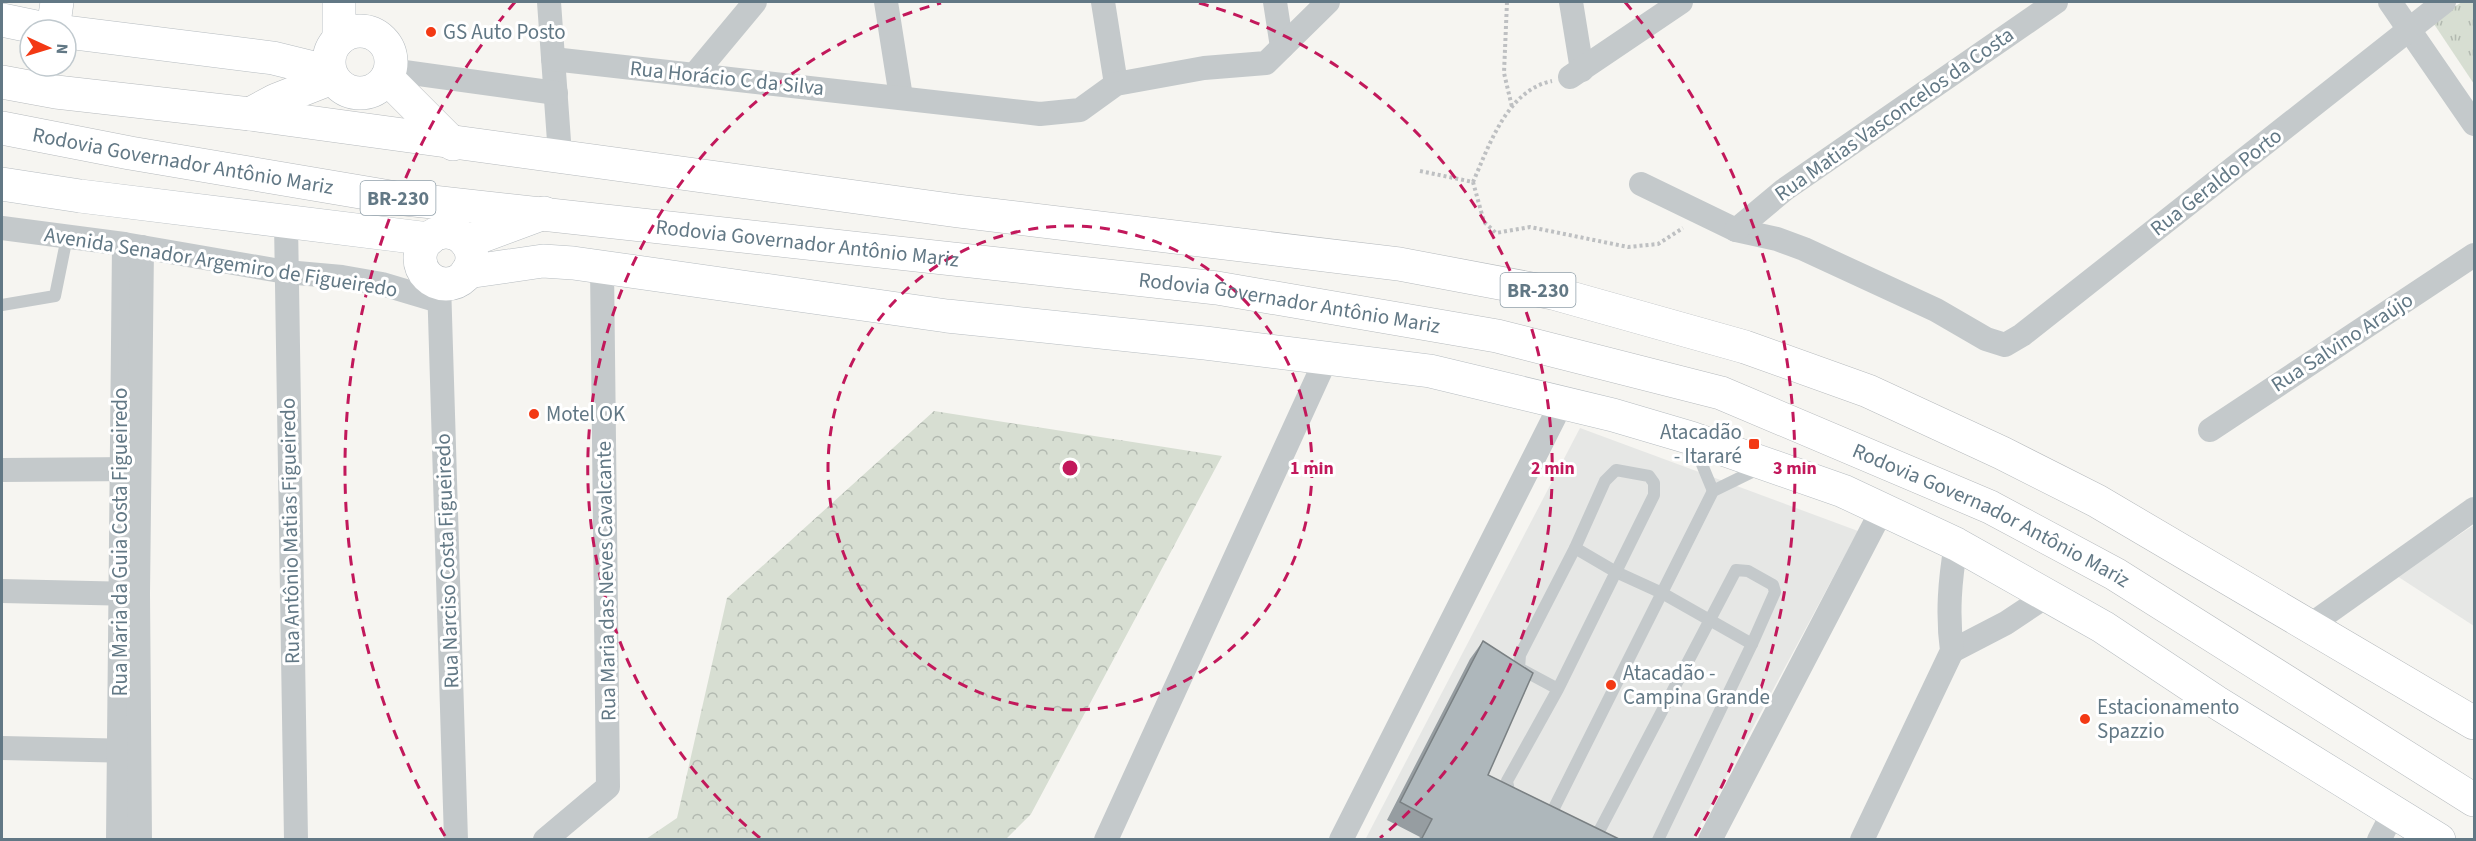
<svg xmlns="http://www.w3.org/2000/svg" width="2476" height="841" viewBox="0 0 2476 841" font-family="'Source Sans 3',sans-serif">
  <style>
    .built { fill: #e6e7e5 }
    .grass { fill: url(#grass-tufts) }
    .forest { fill: url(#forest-crowns) }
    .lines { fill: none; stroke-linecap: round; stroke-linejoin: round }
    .secondary-casing { stroke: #b6bcc0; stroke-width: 34 }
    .highway-casing { stroke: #b6babd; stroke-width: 34 }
    .path { stroke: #bec0c2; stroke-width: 4; stroke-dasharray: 3 3; stroke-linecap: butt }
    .lane { stroke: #c4c9cb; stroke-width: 12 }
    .street { stroke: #c4c9cb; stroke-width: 24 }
    .secondary { stroke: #fff; stroke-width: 33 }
    .highway { stroke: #fff; stroke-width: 33 }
    .wall { fill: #969da1 }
    .building { fill: #aeb7bb; stroke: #7a8083; stroke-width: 1.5 }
    .ring { fill: none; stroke: #c2185b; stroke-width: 3; stroke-dasharray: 10 8 }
    .poi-dot { fill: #f33914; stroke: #fff; stroke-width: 2 }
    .labels { text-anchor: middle; stroke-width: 6; stroke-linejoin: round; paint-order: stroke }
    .shield { fill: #fff; stroke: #91a0aa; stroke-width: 1.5 }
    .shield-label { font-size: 20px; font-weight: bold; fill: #627885 }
    .poi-label { font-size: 21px; fill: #627885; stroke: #fff; text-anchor: start }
    .street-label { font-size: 21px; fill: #627885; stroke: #fff }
    .centre { fill: #c2185b; stroke: #fff; stroke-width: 3 }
    .ring-label { font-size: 18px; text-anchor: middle; font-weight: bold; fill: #c2185b; stroke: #fff; stroke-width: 6; stroke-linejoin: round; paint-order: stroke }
  </style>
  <defs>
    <pattern id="grass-tufts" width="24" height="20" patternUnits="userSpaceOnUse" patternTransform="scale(1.5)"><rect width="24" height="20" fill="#d7ded2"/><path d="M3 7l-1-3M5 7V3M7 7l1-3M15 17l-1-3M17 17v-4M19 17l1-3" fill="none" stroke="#b2b9b0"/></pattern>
    <pattern id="forest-crowns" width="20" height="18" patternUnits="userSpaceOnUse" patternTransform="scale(1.5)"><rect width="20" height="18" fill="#d7ded2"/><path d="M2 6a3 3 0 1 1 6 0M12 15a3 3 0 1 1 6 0" fill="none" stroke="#b2b9b0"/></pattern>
  </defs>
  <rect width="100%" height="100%" fill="#f6f5f1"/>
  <g class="built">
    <path d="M1580,428L1858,531L1693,839L1365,840Z"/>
    <path d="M2474,525V626L2397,576Z"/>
  </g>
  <path class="grass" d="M2462,2H2474V84L2432,21Z"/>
  <path class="forest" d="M934,411L1222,456L1031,814L1006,839H646L677,818L727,598Z"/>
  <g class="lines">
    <g class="secondary-casing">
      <g id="secondary">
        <path d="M2,20L50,30"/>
        <path d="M53,30L57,2"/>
        <circle cx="360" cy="62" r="31"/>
        <path d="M66,32L273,58L330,72"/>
        <path d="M339,39V2"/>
        <path d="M2,184L80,196L429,239"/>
        <circle cx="446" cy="258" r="26"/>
        <path d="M466,242L544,213"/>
        <path d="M467,272L543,261L573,263L947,316L1205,343L1430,371L1613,415L1691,438L1843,491L1956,544L2103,627L2216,702L2439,840"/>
      </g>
    </g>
    <g class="highway-casing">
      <g id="highway">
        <path d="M387,78L453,144"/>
        <path d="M2,82L56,92L250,114L958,211L1399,264L1553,293L1745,347L1868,391L2002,453L2097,501L2474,723"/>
        <path d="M250,114L276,100L332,78"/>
        <path id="s1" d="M2,128L130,153L396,198L1217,288L1497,336L1721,393L1990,507L2115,574L2474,800"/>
      </g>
    </g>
    <g class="path">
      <path d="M1507,2L1504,73L1512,107"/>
      <path d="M1420,171L1473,182L1484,222L1496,233L1530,227L1628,247L1658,244L1683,228"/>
      <path d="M1473,182C1489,146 1507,90 1552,81"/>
    </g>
    <g class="lane">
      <path d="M2,305L55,296L67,237"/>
      <path d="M1694,445L1713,491"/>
      <path d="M1575,548L1616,572L1662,593L1752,644L1775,592L1773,585L1748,571L1736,570L1595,839"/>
      <path d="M1514,797L1509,791L1507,781L1558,689L1654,495V483L1649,476L1616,470L1605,481L1575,548L1520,655L1519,668L1558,689"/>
      <path d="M1550,816L1713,491L1760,468"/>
      <path d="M1658,840L1752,644"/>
    </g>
    <g class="street">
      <path d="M549,2L560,155"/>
      <path d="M886,2L901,97"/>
      <path d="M1103,2L1116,84"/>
      <path d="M1275,2L1282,47"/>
      <path d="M1571,2L1582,70"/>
      <path d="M2390,2L2474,124"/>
      <path d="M553,59L1040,114L1080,110L1116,84L1204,68L1266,63L1328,2"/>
      <path d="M390,70L556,93"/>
      <path d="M695,74L755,2"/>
      <path d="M1570,77L1681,2"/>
      <path d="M1641,184L1736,230L1777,239L1804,249L1936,310L1986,339L2005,345L2022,335L2444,2"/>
      <path d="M286,223L296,840"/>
      <path d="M2,228L124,244L286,272L342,277L382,284L439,301"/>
      <path d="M1736,230L1784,190L2056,2"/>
      <path d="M439,283L456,840"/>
      <path d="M2210,430L2474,255"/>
      <path d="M2,470L136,469"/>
      <path d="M2,591L135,594"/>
      <path d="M2309,626L2474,509"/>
      <path d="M1952,651L2006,623L2048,595"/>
      <path d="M2,748L134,751"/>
      <path d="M118,840L124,244"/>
      <path d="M140,840L138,594L142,247"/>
      <path d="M545,840L608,787L602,267"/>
      <path d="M1106,840L1326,359"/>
      <path d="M1341,840L1562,402"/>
      <path d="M1710,840L1883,508"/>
      <path d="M1862,840L1952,651C1947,613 1950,580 1956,544"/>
      <path d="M2379,840L2394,811"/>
    </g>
    <use href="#secondary" class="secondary"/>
    <use href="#highway" class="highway"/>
  </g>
  <path class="wall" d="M1483,641L1488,775L1621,840H1418L1420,837L1387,820L1470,659Z"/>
  <path class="building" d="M1483,641L1533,673L1488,775L1621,840H1421L1432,819L1400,802Z"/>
  <g class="ring">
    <circle cx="1070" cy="468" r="242"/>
    <path d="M760 838A483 483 0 0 1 941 3M1199 3A483 483 0 0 1 1380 838"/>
    <path d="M445 836A725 725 0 0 1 515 2M1625 2A725 725 0 0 1 1695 836"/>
  </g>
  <g class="poi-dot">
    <circle cx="431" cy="32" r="6"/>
    <circle cx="534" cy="414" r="6"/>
    <rect x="1748" y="438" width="12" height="12" rx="3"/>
    <circle cx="1611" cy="685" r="6"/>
    <circle cx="2085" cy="719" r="6"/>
  </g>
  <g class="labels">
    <g class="shield">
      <rect x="360.5" y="181" width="75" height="34" rx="4.5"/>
      <rect x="1500.5" y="273" width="75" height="34" rx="4.5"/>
    </g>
    <g class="shield-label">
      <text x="398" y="205">BR-230</text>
      <text x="1538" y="297">BR-230</text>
    </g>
    <g class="poi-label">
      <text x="443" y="39">GS Auto Posto</text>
      <text x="546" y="421">Motel OK</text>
      <text x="1742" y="439" text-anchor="end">Atacadão<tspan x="1742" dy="24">- Itararé</tspan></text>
      <text x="1623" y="680">Atacadão -<tspan x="1623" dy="24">Campina Grande</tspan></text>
      <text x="2097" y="714">Estacionamento<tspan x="2097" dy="24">Spazzio</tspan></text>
    </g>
    <g class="street-label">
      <text transform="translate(727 78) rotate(6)" y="7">Rua Horácio C da Silva</text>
      <text transform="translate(1894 114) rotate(-35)" y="7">Rua Matias Vasconcelos da Costa</text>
      <text dy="7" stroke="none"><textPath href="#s1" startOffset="184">Rodovia Governador Antônio Mariz</textPath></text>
      <text transform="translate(2216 182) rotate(-38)" y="7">Rua Geraldo Porto</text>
      <text dy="7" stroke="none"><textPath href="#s1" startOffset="814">Rodovia Governador Antônio Mariz</textPath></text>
      <text transform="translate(221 262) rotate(9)" y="7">Avenida Senador Argemiro de Figueiredo</text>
      <text dy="7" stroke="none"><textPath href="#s1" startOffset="1300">Rodovia Governador Antônio Mariz</textPath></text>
      <text transform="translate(2342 342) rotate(-33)" y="7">Rua Salvino Araújo</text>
      <text dy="7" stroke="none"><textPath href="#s1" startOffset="2038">Rodovia Governador Antônio Mariz</textPath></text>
      <text transform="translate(290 531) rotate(-91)" y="7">Rua Antônio Matias Figueiredo</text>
      <text transform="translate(120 542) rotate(-90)" y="7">Rua Maria da Guia Costa Figueiredo</text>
      <text transform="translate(447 561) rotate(-92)" y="7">Rua Narciso Costa Figueiredo</text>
      <text transform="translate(606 581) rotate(-91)" y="7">Rua Maria das Neves Cavalcante</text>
    </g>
  </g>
  <circle cx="1070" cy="468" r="9" class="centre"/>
  <g class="ring-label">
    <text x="1312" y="474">1 min</text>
    <text x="1553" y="474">2 min</text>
    <text x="1795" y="474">3 min</text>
  </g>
  <rect width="2476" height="841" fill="none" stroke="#627885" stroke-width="6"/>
  <g transform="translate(48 48) rotate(94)"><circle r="28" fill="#ffffff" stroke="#c0c9ce" stroke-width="1.5"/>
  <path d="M0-4.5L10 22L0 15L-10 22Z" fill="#f33914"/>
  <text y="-9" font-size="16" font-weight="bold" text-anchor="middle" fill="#627885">N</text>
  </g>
</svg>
